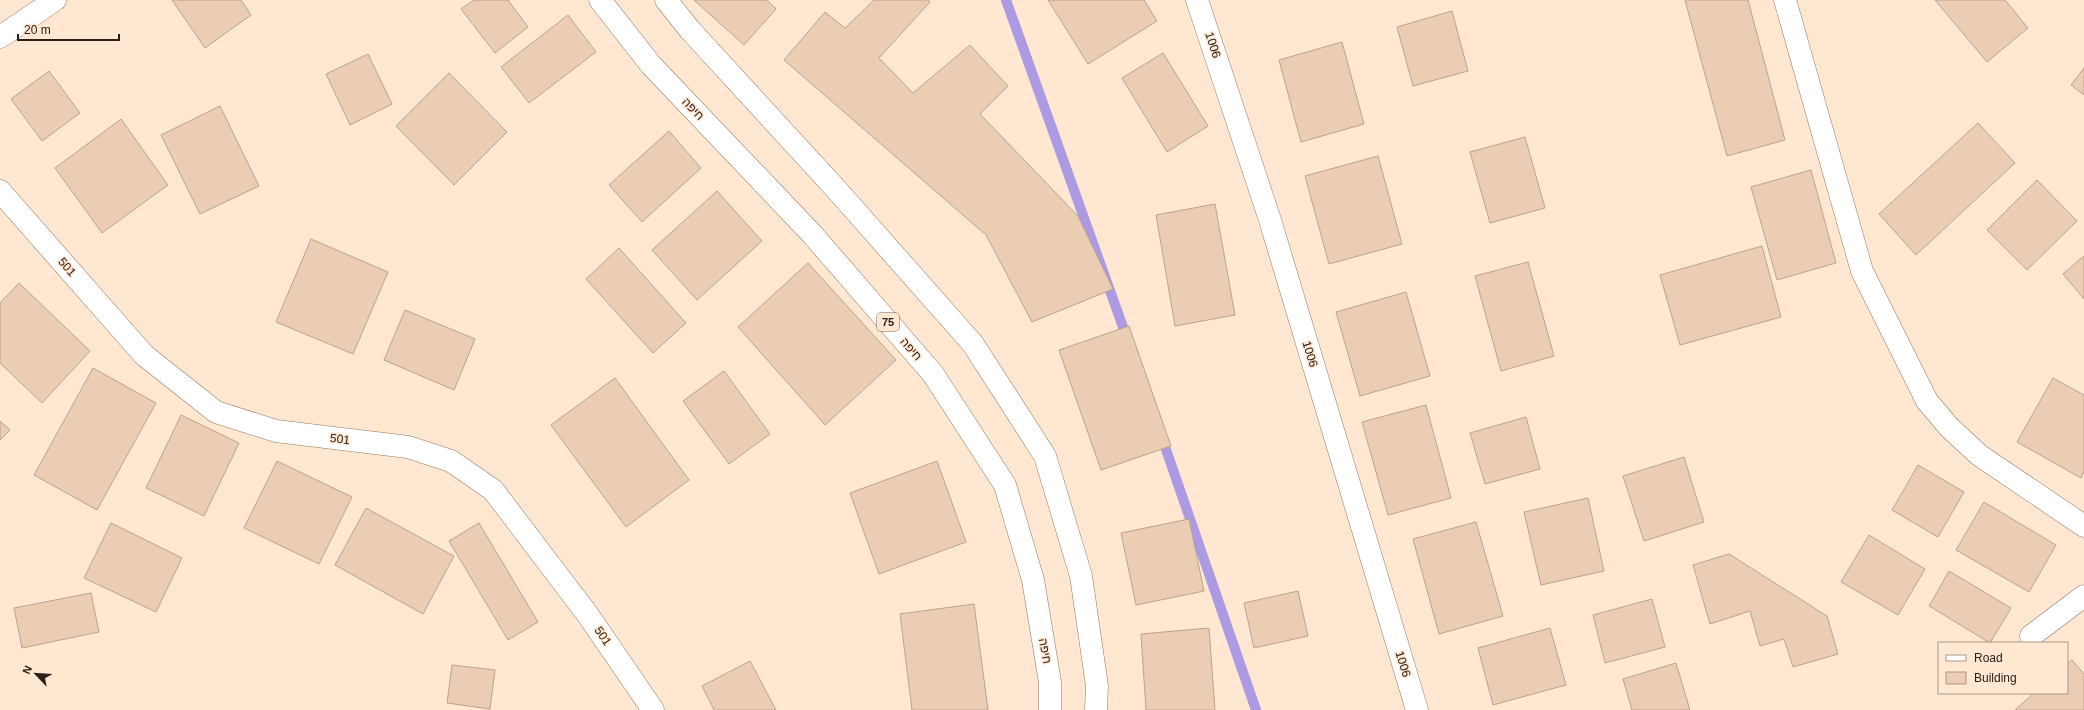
<svg xmlns="http://www.w3.org/2000/svg" width="2084" height="710" viewBox="0 0 2084 710" font-family="Helvetica,'Noto Sans Hebrew',sans-serif">
  <style>
    .lines { fill: none; stroke-linecap: round; stroke-linejoin: round }
    .stream { stroke: #ac9ae3; stroke-width: 10 }
    .building { fill: #eacdb3; stroke: #bea28a }
    .minor-casing { stroke: #947a62; stroke-width: 23 }
    .tertiary-casing { stroke: #947a62; stroke-width: 23 }
    .trunk-casing { stroke: #947a62; stroke-width: 23 }
    .minor { stroke: #fff; stroke-width: 22 }
    .tertiary { stroke: #fff; stroke-width: 22 }
    .trunk { stroke: #fff; stroke-width: 22 }
    .labels { text-anchor: middle; stroke-width: 3; stroke-linejoin: round; paint-order: stroke }
    .shield { fill: #ffe7d2; stroke: #6b5c4f; stroke-width: 1 }
    .shield-label { font-size: 11px; font-weight: bold; fill: #2b2017 }
    .street-label { font-size: 12px; fill: #2b2017; stroke: #ffe7d2 }
  </style>
  <rect width="100%" height="100%" fill="#ffe7d2"/>
  <g class="lines">
    <g class="stream">
      <path d="M1006,0L1128,341"/>
      <path d="M1161,435L1256,710"/>
    </g>
  </g>
  <g class="building">
    <path d="M172,0H241L251,15L205,48Z"/>
    <path d="M474,0H508L528,27L495,53L461,9Z"/>
    <path d="M694,0H767L776,9L744,45Z"/>
    <path d="M874,0H928L930,2L879,58L913,93L970,45L1008,86L980,114L1078,216L1113,289L1032,322L986,235L784,60L825,12L845,28Z"/>
    <path d="M1048,0H1144L1157,21L1088,64Z"/>
    <path d="M1685,0H1748L1785,140L1727,156Z"/>
    <path d="M1935,0H2005L2028,28L1987,62Z"/>
    <path d="M1452,11L1468,71L1413,86L1397,27Z"/>
    <path d="M568,15L596,52L529,103L501,67Z"/>
    <path d="M1342,42L1364,124L1301,142L1279,60Z"/>
    <path d="M1163,53L1208,126L1167,152L1122,78Z"/>
    <path d="M368,54L392,104L350,125L326,74Z"/>
    <path d="M2084,68V95L2071,85Z"/>
    <path d="M49,71L80,113L42,141L11,99Z"/>
    <path d="M449,73L507,132L454,185L396,126Z"/>
    <path d="M220,106L259,186L200,214L161,135Z"/>
    <path d="M121,119L168,185L102,233L55,168Z"/>
    <path d="M1978,123L2015,163L1916,255L1879,214Z"/>
    <path d="M669,131L701,168L642,222L609,185Z"/>
    <path d="M1525,137L1545,208L1490,223L1470,152Z"/>
    <path d="M1378,156L1402,244L1329,264L1305,176Z"/>
    <path d="M1811,170L1836,263L1777,280L1751,187Z"/>
    <path d="M2037,180L2077,221L2027,270L1987,230Z"/>
    <path d="M717,191L762,241L697,300L652,250Z"/>
    <path d="M1215,204L1235,315L1175,326L1156,215Z"/>
    <path d="M311,239L388,272L353,354L276,322Z"/>
    <path d="M1762,246L1781,317L1680,345L1660,275Z"/>
    <path d="M619,248L686,323L653,353L586,279Z"/>
    <path d="M2084,256V299L2063,274Z"/>
    <path d="M1528,262L1554,356L1501,371L1475,276Z"/>
    <path d="M808,263L896,360L825,425L738,327Z"/>
    <path d="M19,283L90,351L42,403L0,363V303Z"/>
    <path d="M1406,292L1430,376L1360,396L1336,312Z"/>
    <path d="M405,310L475,339L454,390L384,360Z"/>
    <path d="M1129,326L1171,446L1101,470L1059,350Z"/>
    <path d="M93,368L156,403L97,510L34,475Z"/>
    <path d="M724,371L770,434L729,464L683,401Z"/>
    <path d="M615,378L689,480L626,527L551,425Z"/>
    <path d="M2053,378L2084,395V471L2081,478L2017,442Z"/>
    <path d="M1426,405L1451,498L1388,515L1362,422Z"/>
    <path d="M181,415L239,443L204,516L146,488Z"/>
    <path d="M1526,417L1540,469L1485,484L1470,433Z"/>
    <path d="M0,421L10,430L0,440Z"/>
    <path d="M1684,457L1704,522L1644,541L1623,476Z"/>
    <path d="M277,461L352,497L319,564L244,528Z"/>
    <path d="M937,461L966,542L879,574L850,493Z"/>
    <path d="M1918,465L1964,492L1938,537L1892,510Z"/>
    <path d="M1588,498L1604,571L1541,585L1524,512Z"/>
    <path d="M1984,502L2056,545L2029,592L1956,550Z"/>
    <path d="M366,508L454,556L423,614L335,565Z"/>
    <path d="M1189,519L1204,591L1136,605L1121,533Z"/>
    <path d="M1476,522L1503,616L1439,634L1413,539Z"/>
    <path d="M111,523L182,558L156,612L84,578Z"/>
    <path d="M479,523L538,622L508,640L449,541Z"/>
    <path d="M1869,535L1925,569L1898,615L1841,582Z"/>
    <path d="M1729,554L1827,616L1838,654L1793,667L1784,639L1760,646L1750,611L1710,624L1693,565Z"/>
    <path d="M1949,571L2011,608L1990,643L1929,606Z"/>
    <path d="M1298,591L1308,636L1254,648L1244,603Z"/>
    <path d="M91,593L99,632L22,648L14,608Z"/>
    <path d="M1652,599L1665,647L1605,663L1593,615Z"/>
    <path d="M974,604L988,710H912L900,614Z"/>
    <path d="M1209,628L1215,710H1146L1141,634Z"/>
    <path d="M1550,628L1566,685L1493,705L1478,648Z"/>
    <path d="M2072,660L2084,674V710H2015L2034,693H2067V664Z"/>
    <path d="M750,661L776,710H714L702,686Z"/>
    <path d="M1676,663L1690,710H1632L1623,679Z"/>
    <path d="M452,665L495,670L490,709L447,703Z"/>
  </g>
  <g class="lines">
    <g class="minor-casing">
      <g id="minor">
        <path d="M1197,0L1270,220L1417,710"/>
        <path d="M1785,0L1862,271L1927,401L1949,427L1979,455L2084,526"/>
        <path d="M0,191L144,355L216,412L276,431L408,447L451,461L493,490L588,615L653,710"/>
        <path d="M2031,636L2084,596"/>
      </g>
    </g>
    <g class="tertiary-casing">
      <path id="tertiary" d="M0,37L55,0"/>
    </g>
    <g class="trunk-casing">
      <g id="trunk">
        <path d="M600,0L651,65L812,234L933,374L1005,485L1033,580L1050,682V710"/>
        <path d="M666,0L690,30L836,189L973,344L1045,456L1081,576L1097,686L1096,710"/>
      </g>
    </g>
    <use href="#minor" class="minor"/>
    <use href="#tertiary" class="tertiary"/>
    <use href="#trunk" class="trunk"/>
  </g>
  <g class="labels">
    <rect class="shield" x="877" y="313" width="22" height="18" rx="3"/>
    <g class="shield-label">
      <text x="888" y="326">75</text>
    </g>
    <g class="street-label">
      <text transform="translate(1213 45) rotate(72)" y="4">1006</text>
      <text transform="translate(693 109) rotate(46)" y="4">חיפה</text>
      <text transform="translate(67 267) rotate(49)" y="4">501</text>
      <text transform="translate(911 349) rotate(49)" y="4">חיפה</text>
      <text transform="translate(1310 354) rotate(73)" y="4">1006</text>
      <text transform="translate(340 439) rotate(7)" y="4">501</text>
      <text transform="translate(603 636) rotate(56)" y="4">501</text>
      <text transform="translate(1045 651) rotate(80)" y="4">חיפה</text>
      <text transform="translate(1403 664) rotate(73)" y="4">1006</text>
    </g>
  </g>
  <rect x="1938" y="642" width="130" height="52" fill="#ffe7d2" stroke="#aa9787"/>
  <rect x="1946" y="655" width="20" height="6" fill="#ffffff" stroke="#aa9787"/>
  <text x="1974" y="662" font-size="12" fill="#2b2017">Road</text>
  <rect x="1946" y="672" width="20" height="12" fill="#eacdb3" stroke="#aa9787"/>
  <text x="1974" y="682" font-size="12" fill="#2b2017">Building</text>
  <g transform="translate(36 674) rotate(295)" stroke="#ffe7d2" stroke-width="3" paint-order="stroke">
  <path d="M0-3L7 15L0 10L-7 15Z" fill="#2b2017"/>
  <text y="-6" font-size="11" font-weight="bold" text-anchor="middle" fill="#2b2017">N</text>
  </g>
  <path d="M18 34v6h101v-6" fill="none" stroke="#2b2017" stroke-width="2"/>
  <text x="24" y="34" font-size="12" fill="#2b2017" stroke="#ffe7d2" stroke-width="3" paint-order="stroke">20 m</text>
</svg>
